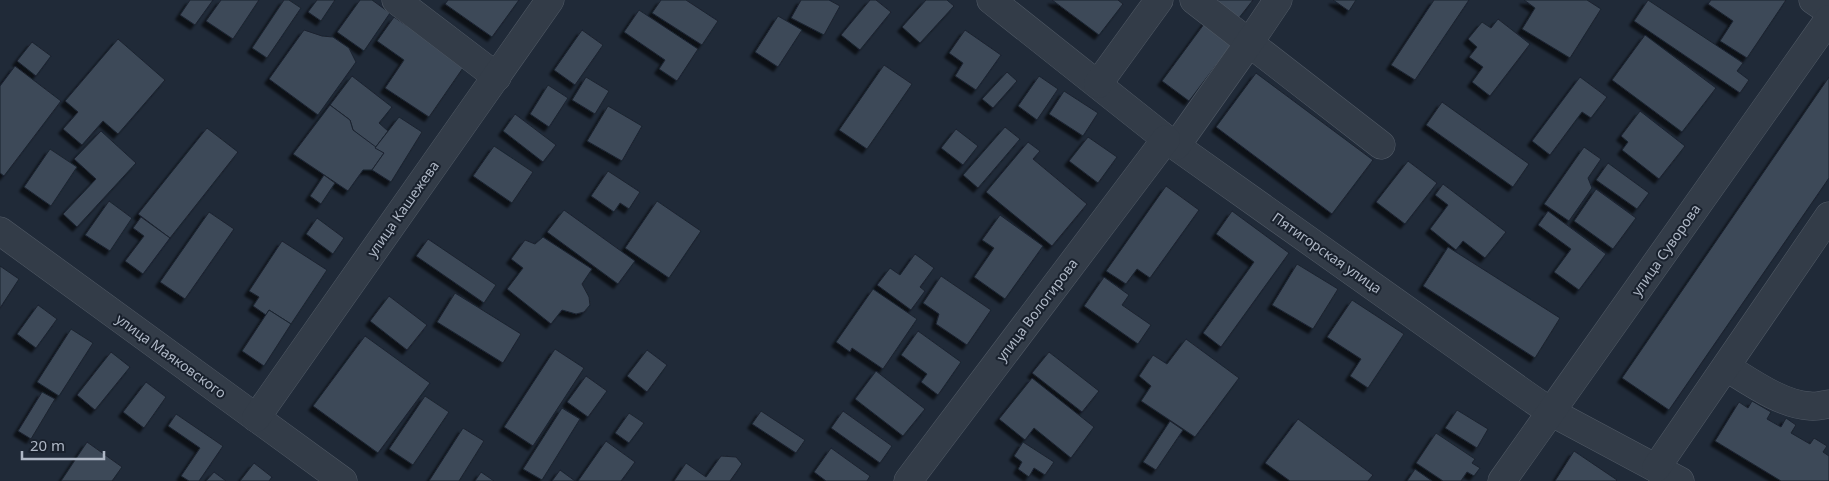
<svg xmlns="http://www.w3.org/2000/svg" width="1829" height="481" viewBox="0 0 1829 481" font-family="'Noto Sans',sans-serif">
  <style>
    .building { fill: #3c4858; stroke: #1b232f; filter: url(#shadow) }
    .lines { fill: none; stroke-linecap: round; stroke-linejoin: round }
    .minor-casing { stroke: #515a66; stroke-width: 29 }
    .minor { stroke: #333c48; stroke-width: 28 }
    .labels { text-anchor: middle; stroke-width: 4; stroke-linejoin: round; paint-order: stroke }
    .street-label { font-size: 14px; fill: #aeb7c5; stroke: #19212d }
  </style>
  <defs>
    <filter id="shadow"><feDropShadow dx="-4.5" dy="4.5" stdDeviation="1" flood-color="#0009"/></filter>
  </defs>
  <rect width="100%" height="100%" fill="#202a38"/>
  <g class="building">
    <path d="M190,0H213L195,25L180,15Z"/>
    <path d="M221,0H259L233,39L206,21Z"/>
    <path d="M284,0H289L301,8L267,58L252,48Z"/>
    <path d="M317,0H335L321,21L308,12Z"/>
    <path d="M360,0H372L390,13L364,51L337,32Z"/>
    <path d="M448,0H519L492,37L445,4Z"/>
    <path d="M661,0H686L718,21L702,45L652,13Z"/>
    <path d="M801,0H829L840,6L824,35L791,18Z"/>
    <path d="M870,0H876L891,12L860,50L841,35Z"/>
    <path d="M926,0H947L954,6L920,43L902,27Z"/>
    <path d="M1052,0H1118L1123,4L1099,35Z"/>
    <path d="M1217,0H1253L1235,23L1213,5Z"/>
    <path d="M1333,0H1356L1349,11Z"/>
    <path d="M1434,0H1469L1415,80L1391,65Z"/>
    <path d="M1524,0H1587L1601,9L1570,58L1522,29L1535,8Z"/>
    <path d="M1648,0L1743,63L1737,71L1749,80L1740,93L1634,21Z"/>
    <path d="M1711,0H1786L1747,58L1720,41L1733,21L1708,4Z"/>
    <path d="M639,10L698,49L677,81L659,69L665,60L624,32Z"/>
    <path d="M778,16L802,30L778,67L755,52Z"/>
    <path d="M394,17L465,65L429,117L385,88L404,60L377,41Z"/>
    <path d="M1498,19L1530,44L1490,96L1472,82L1483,67L1469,57L1477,47L1468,39L1482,22L1491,28Z"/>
    <path d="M1207,20L1235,40L1189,101L1162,81Z"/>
    <path d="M304,30L322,36L333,37L349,48L356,62L318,115L269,79Z"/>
    <path d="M582,30L603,45L575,85L554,70Z"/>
    <path d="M965,30L1001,55L976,90L955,76L963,63L949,53Z"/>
    <path d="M1645,35L1716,88L1682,132L1612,80Z"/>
    <path d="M118,39L165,80L118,134L103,121L82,145L63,129L78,112L65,101Z"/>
    <path d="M32,42L51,56L36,76L17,61Z"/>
    <path d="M884,65L912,84L867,149L839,130Z"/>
    <path d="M15,66L61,101L4,176L0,173V86Z"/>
    <path d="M1007,72L1017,81L993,108L982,99Z"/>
    <path d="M1256,73L1373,160L1332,214L1216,127Z"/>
    <path d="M352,76L392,107L379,123L388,131L375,148L353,130L350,120L330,105Z"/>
    <path d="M1039,76L1058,89L1037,120L1018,106Z"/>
    <path d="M586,77L609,91L595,114L572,100Z"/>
    <path d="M1580,77L1607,97L1591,118L1582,112L1550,155L1532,141Z"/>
    <path d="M1829,77V178L1669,410L1622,378Z"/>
    <path d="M548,85L568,98L549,127L530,114Z"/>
    <path d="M1064,91L1098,113L1083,136L1049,114Z"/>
    <path d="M1442,102L1529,164L1513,187L1426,125Z"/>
    <path d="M330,105L350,120L353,130L384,153L372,170H363L348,191L293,154Z"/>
    <path d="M608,106L642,126L622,161L587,141Z"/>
    <path d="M1640,111L1685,146L1659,179L1622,150L1628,142L1621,136Z"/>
    <path d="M515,114L556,145L543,162L503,131Z"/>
    <path d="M399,117L422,132L391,182L372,170L384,153L375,148Z"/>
    <path d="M1005,127L1020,139L978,188L963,175Z"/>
    <path d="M207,128L238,152L170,238L138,214Z"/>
    <path d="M956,129L978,146L963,165L941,148Z"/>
    <path d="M101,131L136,163L77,227L63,214L96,179L74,159Z"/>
    <path d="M1088,137L1117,157L1098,183L1069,161Z"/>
    <path d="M1028,142L1040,151L1033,159L1087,204L1052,246L986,192Z"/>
    <path d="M494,146L533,172L512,203L473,176Z"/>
    <path d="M1584,147L1601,159L1588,178L1592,188L1569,221L1544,204Z"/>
    <path d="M50,149L77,167L51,206L24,187Z"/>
    <path d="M1408,161L1437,183L1405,224L1376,202Z"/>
    <path d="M1608,163L1649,193L1637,209L1596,180Z"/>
    <path d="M608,171L640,192L629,209L620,203L614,212L591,196Z"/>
    <path d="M324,175L335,183L321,204L310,196Z"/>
    <path d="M1443,184L1506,232L1485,258L1463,241L1456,250L1430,229L1448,205L1435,195Z"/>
    <path d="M1166,186L1199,210L1150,278L1137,269L1126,284L1106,271Z"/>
    <path d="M1596,189L1636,218L1613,249L1574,221Z"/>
    <path d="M109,201L132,218L110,251L85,235Z"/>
    <path d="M657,201L701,231L669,278L625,248Z"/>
    <path d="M564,210L635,261L618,284L547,232Z"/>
    <path d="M1232,211L1289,253L1221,347L1203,333L1254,262L1216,234Z"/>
    <path d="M1548,211L1606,254L1579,290L1554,272L1571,249L1538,225Z"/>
    <path d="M209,212L234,229L185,299L160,282Z"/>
    <path d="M1000,215L1043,246L1005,299L974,277L994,248L982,240Z"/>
    <path d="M141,217L170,238L143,274L125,261L144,236L133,228Z"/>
    <path d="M317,218L344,238L333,254L306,234Z"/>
    <path d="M543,237L592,269L582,284L589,297L590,305L584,312L576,314L562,310L551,324L507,289L523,268L511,259L525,240L535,244Z"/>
    <path d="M428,239L496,285L484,303L416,256Z"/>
    <path d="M282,241L327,270L291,324L269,310L266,315L253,306L259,297L249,291Z"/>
    <path d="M1448,247L1560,318L1535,358L1423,286Z"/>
    <path d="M915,254L934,268L920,287L925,291L911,310L877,285L890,268L900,275Z"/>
    <path d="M1297,264L1338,289L1313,329L1272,305Z"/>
    <path d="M0,266L19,279L0,308Z"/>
    <path d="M941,276L991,310L967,345L936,324L939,314L923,303Z"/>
    <path d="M1104,277L1129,295L1122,305L1151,325L1138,344L1084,306Z"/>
    <path d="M873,289L917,319L883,369L852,348L850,352L836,342Z"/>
    <path d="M455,293L521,334L503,363L437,322Z"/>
    <path d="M389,296L427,325L407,350L370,321Z"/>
    <path d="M1352,300L1404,334L1368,388L1350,376L1361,359L1327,337Z"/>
    <path d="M38,305L57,319L36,348L17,334Z"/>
    <path d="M269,310L291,324L264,366L242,351Z"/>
    <path d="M71,329L93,343L59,396L37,382Z"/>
    <path d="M918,331L961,362L938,395L921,382L927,374L901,355Z"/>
    <path d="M365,336L430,383L378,453L313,406Z"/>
    <path d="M1186,339L1239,378L1195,437L1141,401L1151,386L1139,376L1153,355L1167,364Z"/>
    <path d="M555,349L584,368L533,446L504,427Z"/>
    <path d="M647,350L667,365L647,392L627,376Z"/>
    <path d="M111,352L130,367L95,410L77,395Z"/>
    <path d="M1049,352L1099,391L1082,412L1032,373Z"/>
    <path d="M876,371L925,409L903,436L855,399Z"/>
    <path d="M586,376L607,391L588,417L567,402Z"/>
    <path d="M1032,378L1094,427L1071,458L1034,428L1025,440L999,419Z"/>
    <path d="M146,382L166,397L144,428L123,412Z"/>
    <path d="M42,392L55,399L31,439L18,431Z"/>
    <path d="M425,396L449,412L413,465L389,449Z"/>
    <path d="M1752,401L1771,412L1767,419L1781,427L1786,418L1796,425L1791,433L1810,444L1814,438L1827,446L1823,452L1829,456V481H1781L1715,441L1739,402L1748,408Z"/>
    <path d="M562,408L580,419L542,480L523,469Z"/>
    <path d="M1457,410L1488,429L1477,448L1445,428Z"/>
    <path d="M761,411L805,440L796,453L752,424Z"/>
    <path d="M843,411L892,446L880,463L831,428Z"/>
    <path d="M629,413L644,423L629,443L615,433Z"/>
    <path d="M176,414L223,446L199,481H189L181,476L200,448L168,426Z"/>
    <path d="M1298,419L1373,475L1368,481H1290L1265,463Z"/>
    <path d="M1170,421L1183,430L1156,470L1143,462Z"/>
    <path d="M463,428L484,441L459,481H429Z"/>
    <path d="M1436,433L1475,459L1472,463L1480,468L1474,476L1467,472L1461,481H1443L1416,463Z"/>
    <path d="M606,441L635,462L621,481H578Z"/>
    <path d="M87,442L122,467L112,481H61Z"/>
    <path d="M1023,442L1054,462L1045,475L1034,468L1029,477L1018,469L1022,462L1014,456Z"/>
    <path d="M831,448L870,476L867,481H826L814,472Z"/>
    <path d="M1574,451L1617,480L1616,481H1555Z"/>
    <path d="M721,456L736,457L742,464L730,481H674L686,463L706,477Z"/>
    <path d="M254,463L272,477L269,481H240Z"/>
    <path d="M1415,469L1432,481H1407Z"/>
    <path d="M560,470L575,481H552Z"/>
    <path d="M214,472L226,481H206Z"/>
    <path d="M481,472L494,481H475Z"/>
  </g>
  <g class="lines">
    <g class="minor-casing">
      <g id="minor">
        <path d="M396,0L497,77"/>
        <path d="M991,0L1166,139L1529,397L1551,412L1680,481"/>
        <path d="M1194,0L1381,145"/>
        <path d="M1813,0L1829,11"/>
        <path d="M1098,84L1159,0"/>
        <path d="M1176,146L1249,43L1278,0"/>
        <path d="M0,231L343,481"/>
        <path d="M1726,367C1749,381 1782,405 1810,406C1816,407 1823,405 1829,404"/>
        <path d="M256,418L550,0"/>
        <path d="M1656,468L1829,216"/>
        <path d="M908,481L1166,139"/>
        <path d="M1502,481L1829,19"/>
      </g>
    </g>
    <use href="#minor" class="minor"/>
  </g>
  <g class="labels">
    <g class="street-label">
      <text transform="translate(403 209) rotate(-55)" y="5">улица Кашежева</text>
      <text transform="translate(1666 250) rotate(-55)" y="5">улица Суворова</text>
      <text transform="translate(1327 253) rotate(35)" y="5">Пятигорская улица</text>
      <text transform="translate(1037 310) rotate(-53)" y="5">улица Вологирова</text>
      <text transform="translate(171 356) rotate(36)" y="5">улица Маяковского</text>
    </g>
  </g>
  <path d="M22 451v8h82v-8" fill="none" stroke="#aeb7c5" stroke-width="2.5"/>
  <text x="30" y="451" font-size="15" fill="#aeb7c5" stroke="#19212d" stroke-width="4" paint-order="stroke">20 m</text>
</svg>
